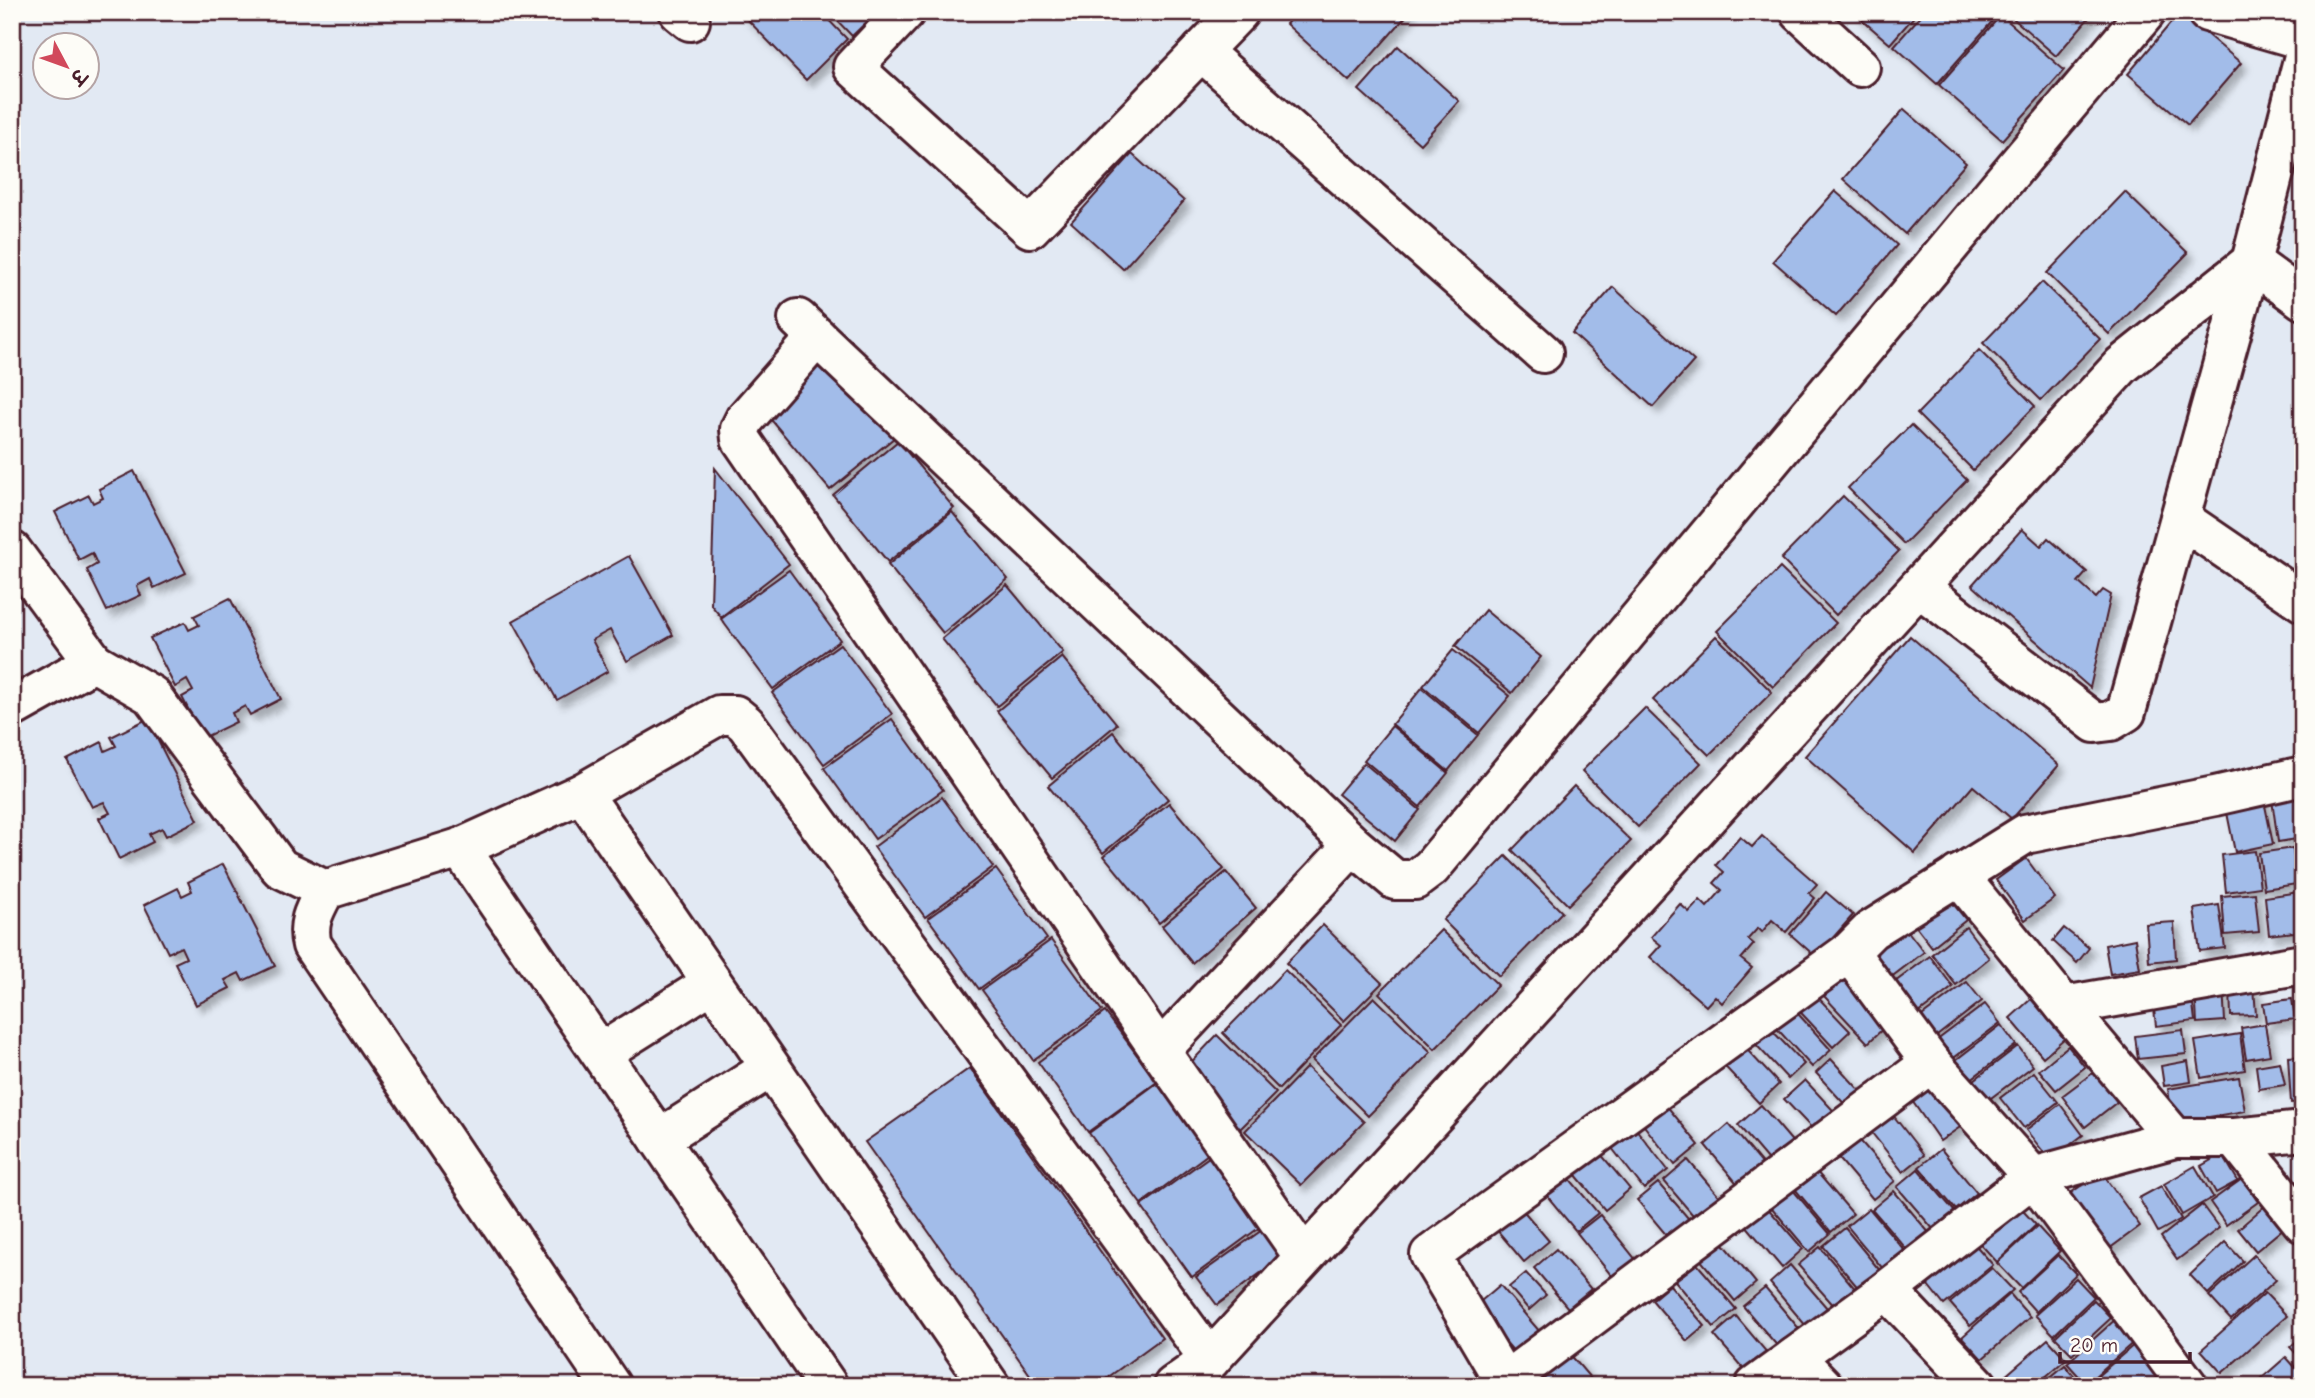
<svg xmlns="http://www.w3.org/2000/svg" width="2315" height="1398" viewBox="0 0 2315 1398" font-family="'Comic Neue','Playpen Sans Deva',sans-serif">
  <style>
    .building { fill: #a2bce9; stroke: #4a1f2b; stroke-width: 2; filter: url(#shadow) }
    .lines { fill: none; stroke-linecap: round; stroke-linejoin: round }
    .minor-casing { stroke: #4a1f2b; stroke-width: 44 }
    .minor { stroke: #fdfcf7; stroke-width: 38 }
  </style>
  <defs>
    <filter id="shadow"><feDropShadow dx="6" dy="6" stdDeviation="3.5" flood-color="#0004"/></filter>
  </defs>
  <rect width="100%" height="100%" fill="#e2e9f3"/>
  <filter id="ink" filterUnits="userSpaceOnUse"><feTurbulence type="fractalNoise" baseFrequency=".0143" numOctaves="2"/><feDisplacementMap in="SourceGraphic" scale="14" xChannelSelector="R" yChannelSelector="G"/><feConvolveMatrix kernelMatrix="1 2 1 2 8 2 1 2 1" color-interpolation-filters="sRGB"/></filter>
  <g filter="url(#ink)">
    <g class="building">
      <path d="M743,12H821L847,39L806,80L742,14Z"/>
      <path d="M829,12H877L852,36Z"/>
      <path d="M1297,12H1410L1349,81L1286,24Z"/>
      <path d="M1853,12H1918L1890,44Z"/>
      <path d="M1924,12H1990L1996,17L1937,84L1894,46Z"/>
      <path d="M2006,12H2094L2056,56Z"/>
      <path d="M2180,12L2241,63L2188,125L2128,74Z"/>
      <path d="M2001,15L2064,70L2002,140L1939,85Z"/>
      <path d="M1398,46L1459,101L1420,144L1359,90Z"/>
      <path d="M1904,109L1966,163L1905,234L1843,179Z"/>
      <path d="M1132,154L1184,201L1123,269L1071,222Z"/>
      <path d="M1835,191L1897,245L1836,316L1773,261Z"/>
      <path d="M2125,192L2188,253L2109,334L2047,273Z"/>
      <path d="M2042,282L2100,339L2041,400L1983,343Z"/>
      <path d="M1613,287L1694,361L1653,407L1572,333Z"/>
      <path d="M1979,350L2035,406L1973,470L1917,414Z"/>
      <path d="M828,354L895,437L830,490L762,409Z"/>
      <path d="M1911,425L1967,480L1904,544L1848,488Z"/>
      <path d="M898,441L954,508L888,562L833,495Z"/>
      <path d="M715,468L789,564L721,617L711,605Z"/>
      <path d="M134,471L186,573L154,588L150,579L137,586L141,595L107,611L87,570L97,564L92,553L79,560L55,512L89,495L93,503L103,498L99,489Z"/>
      <path d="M1843,496L1899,551L1836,615L1781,559Z"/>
      <path d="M952,512L1008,579L943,633L888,565Z"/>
      <path d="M2022,529L2041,546L2048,538L2087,572L2078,582L2096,598L2103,590L2111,595L2090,688L1972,585Z"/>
      <path d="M629,556L673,635L627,661L610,630L592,640L608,671L557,700L513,621Z"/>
      <path d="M1780,568L1836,623L1773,687L1717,631Z"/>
      <path d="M789,570L840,640L773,689L721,619Z"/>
      <path d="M1007,585L1063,652L997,706L942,639Z"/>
      <path d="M230,598L281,699L250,715L245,706L232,713L236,722L203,738L182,697L193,691L187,680L175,687L150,638L185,622L189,630L199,625L194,616Z"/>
      <path d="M1485,610L1541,657L1512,693L1455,646Z"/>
      <path d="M1716,636L1772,692L1709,755L1653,700Z"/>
      <path d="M1910,636L2059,765L2012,819L1973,786L1915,853L1805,756Z"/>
      <path d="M840,644L892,714L824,764L772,693Z"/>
      <path d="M1453,650L1510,696L1479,733L1423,686Z"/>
      <path d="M1062,657L1117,724L1052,778L997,711Z"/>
      <path d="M1422,688L1478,735L1448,771L1392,724Z"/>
      <path d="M1645,708L1701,763L1638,827L1582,771Z"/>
      <path d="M147,719L198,820L166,836L162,828L149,834L153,842L119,859L99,818L110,813L104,802L92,807L67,760L102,742L105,751L116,746L111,737Z"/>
      <path d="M892,719L943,790L875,839L824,768Z"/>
      <path d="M1392,726L1448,773L1420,807L1364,760Z"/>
      <path d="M1113,732L1168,799L1103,853L1048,786Z"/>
      <path d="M1364,763L1420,810L1395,841L1338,794Z"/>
      <path d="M1574,786L1631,841L1568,905L1512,850Z"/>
      <path d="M2262,791L2273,844L2235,852L2224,798Z"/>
      <path d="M942,797L993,867L925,917L874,847Z"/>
      <path d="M2301,797L2303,838L2278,842L2272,800Z"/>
      <path d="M1169,803L1224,869L1159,923L1104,856Z"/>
      <path d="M1762,836L1817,884L1809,893L1815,898L1786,932L1772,920L1762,932L1758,928L1748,939L1754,944L1741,959L1752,968L1722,1003L1715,996L1706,1006L1650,957L1661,945L1651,937L1680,904L1689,912L1700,900L1707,907L1722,890L1714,883L1724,872L1716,865L1740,837L1752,847Z"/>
      <path d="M2293,848L2297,884L2264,889L2259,853Z"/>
      <path d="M2255,851L2260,887L2226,892L2222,855Z"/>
      <path d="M1506,856L1562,912L1499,976L1443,920Z"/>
      <path d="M2026,858L2055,898L2025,920L1996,880Z"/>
      <path d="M223,864L275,966L243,981L239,973L225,980L230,988L196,1005L175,963L186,958L181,947L168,953L144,905L178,888L182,896L192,891L188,882Z"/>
      <path d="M996,869L1047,939L979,989L928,918Z"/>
      <path d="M1226,872L1256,908L1192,963L1162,926Z"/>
      <path d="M1942,890L1966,920L1932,947L1908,916Z"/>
      <path d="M1826,892L1853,915L1816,957L1790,934Z"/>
      <path d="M2299,892L2303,931L2269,935L2265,897Z"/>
      <path d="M2255,893L2259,932L2225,935L2222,896Z"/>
      <path d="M2219,905L2225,948L2200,951L2194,909Z"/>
      <path d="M1900,921L1924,952L1890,978L1866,947Z"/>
      <path d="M2174,922L2176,959L2149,962L2146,924Z"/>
      <path d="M1323,925L1382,983L1344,1021L1286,963Z"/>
      <path d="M1966,927L1989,958L1956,985L1932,954Z"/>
      <path d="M2064,928L2089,948L2077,963L2053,941Z"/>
      <path d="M1441,930L1498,985L1435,1049L1379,993Z"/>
      <path d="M2135,939L2140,969L2110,974L2105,945Z"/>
      <path d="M1051,940L1102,1011L1033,1060L982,990Z"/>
      <path d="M1930,956L1953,987L1919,1013L1895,982Z"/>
      <path d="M1285,970L1341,1025L1279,1089L1223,1033Z"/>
      <path d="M1847,975L1890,1022L1868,1043L1824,996Z"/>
      <path d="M1967,982L1982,1001L1933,1039L1918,1019Z"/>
      <path d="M2303,984V1017L2300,1018L2295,985Z"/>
      <path d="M2223,986L2225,1021L2197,1023L2195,988Z"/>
      <path d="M2254,987L2256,1015L2231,1016L2230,989Z"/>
      <path d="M1809,988L1850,1031L1833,1047L1792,1003Z"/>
      <path d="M2191,988L2195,1021L2156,1026L2152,993Z"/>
      <path d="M1374,997L1431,1052L1368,1116L1312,1060Z"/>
      <path d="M2031,999L2065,1038L2043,1057L2010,1018Z"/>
      <path d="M2292,999L2295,1019L2266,1023L2263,1003Z"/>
      <path d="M1789,1004L1831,1050L1812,1067L1770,1021Z"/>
      <path d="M1985,1004L2000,1023L1951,1060L1936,1041Z"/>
      <path d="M1105,1012L1157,1082L1088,1132L1038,1062Z"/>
      <path d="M1764,1022L1804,1064L1788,1079L1749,1037Z"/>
      <path d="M2265,1024L2270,1055L2246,1059L2241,1028Z"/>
      <path d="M2001,1025L2016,1045L1967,1082L1952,1063Z"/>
      <path d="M2183,1030L2186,1054L2138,1059L2135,1036Z"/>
      <path d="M2240,1034L2245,1070L2201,1078L2195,1041Z"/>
      <path d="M1217,1035L1276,1093L1239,1130L1181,1073Z"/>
      <path d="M1738,1040L1779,1084L1759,1103L1718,1059Z"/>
      <path d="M2018,1046L2033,1066L1983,1104L1969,1084Z"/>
      <path d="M2068,1046L2085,1067L2056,1090L2039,1070Z"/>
      <path d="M2303,1056V1102L2291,1103L2288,1057Z"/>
      <path d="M1831,1059L1864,1095L1849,1109L1816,1073Z"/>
      <path d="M2188,1061L2191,1082L2164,1086L2161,1066Z"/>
      <path d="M2280,1062L2285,1085L2259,1089L2256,1066Z"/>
      <path d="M1307,1067L1364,1122L1301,1185L1245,1131Z"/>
      <path d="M970,1068L1162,1338L1096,1386H1038L865,1142Z"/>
      <path d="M2034,1072L2058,1102L2024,1128L2000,1098Z"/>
      <path d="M2094,1072L2117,1102L2085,1127L2062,1096Z"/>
      <path d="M2239,1077L2245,1111L2173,1123L2168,1089Z"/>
      <path d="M1930,1079L1963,1125L1940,1141L1908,1095Z"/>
      <path d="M1805,1080L1842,1120L1822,1139L1784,1099Z"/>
      <path d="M1157,1083L1208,1154L1141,1204L1089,1133Z"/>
      <path d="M1657,1094L1699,1145L1675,1165L1634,1113Z"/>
      <path d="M2060,1104L2083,1135L2050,1160L2026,1130Z"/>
      <path d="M1761,1105L1796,1146L1773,1166L1738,1125Z"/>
      <path d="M1889,1110L1924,1155L1903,1172L1868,1128Z"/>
      <path d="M1625,1115L1668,1170L1644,1189L1601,1134Z"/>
      <path d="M1729,1124L1769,1172L1745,1193L1705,1145Z"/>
      <path d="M1857,1137L1895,1181L1873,1199L1836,1155Z"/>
      <path d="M1590,1141L1630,1189L1605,1210L1565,1162Z"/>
      <path d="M1941,1149L1977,1193L1956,1210L1919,1167Z"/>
      <path d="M2222,1154L2238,1181L2216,1193L2201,1166Z"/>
      <path d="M1209,1157L1260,1227L1192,1277L1141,1206Z"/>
      <path d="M1688,1160L1722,1200L1698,1221L1664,1181Z"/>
      <path d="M2195,1166L2213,1197L2182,1215L2164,1184Z"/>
      <path d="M1560,1167L1598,1213L1576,1231L1538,1185Z"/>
      <path d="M1918,1169L1955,1212L1934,1230L1897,1187Z"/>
      <path d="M1816,1171L1853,1214L1831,1232L1795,1189Z"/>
      <path d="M2101,1172L2140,1226L2102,1254L2062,1199Z"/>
      <path d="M2242,1179L2258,1202L2226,1225L2210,1202Z"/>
      <path d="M1658,1183L1694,1225L1673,1243L1637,1200Z"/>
      <path d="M2161,1186L2181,1219L2158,1232L2139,1198Z"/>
      <path d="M1793,1190L1830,1234L1809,1252L1772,1208Z"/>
      <path d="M1894,1191L1930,1234L1909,1252L1872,1209Z"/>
      <path d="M2014,1201L2036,1225L1997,1262L1975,1238Z"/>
      <path d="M1516,1202L1549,1241L1524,1262L1491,1223Z"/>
      <path d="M2267,1204L2285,1227L2256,1251L2238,1229Z"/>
      <path d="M2202,1205L2219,1228L2177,1260L2161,1237Z"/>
      <path d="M1766,1206L1803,1249L1782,1268L1745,1224Z"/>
      <path d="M1869,1208L1905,1251L1884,1270L1847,1226Z"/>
      <path d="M1600,1215L1637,1261L1615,1280L1577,1233Z"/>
      <path d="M2037,1226L2060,1251L2021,1288L1997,1263Z"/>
      <path d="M1265,1228L1285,1255L1217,1305L1196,1277Z"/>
      <path d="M1845,1228L1881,1272L1860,1290L1823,1246Z"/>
      <path d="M1720,1239L1756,1283L1735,1301L1699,1258Z"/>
      <path d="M1972,1241L1993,1265L1944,1305L1924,1280Z"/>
      <path d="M2225,1242L2243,1261L2208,1294L2190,1275Z"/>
      <path d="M1820,1247L1857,1291L1836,1308L1798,1265Z"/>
      <path d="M1556,1249L1591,1289L1568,1308L1534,1268Z"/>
      <path d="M2058,1255L2076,1274L2036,1312L2018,1292Z"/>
      <path d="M2254,1255L2276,1280L2231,1320L2209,1296Z"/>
      <path d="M1691,1257L1736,1309L1714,1327L1671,1276Z"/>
      <path d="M1790,1265L1827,1308L1806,1326L1770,1283Z"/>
      <path d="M1992,1268L2013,1290L1970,1326L1950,1303Z"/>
      <path d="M1526,1273L1546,1295L1529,1310L1509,1287Z"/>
      <path d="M2076,1278L2094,1297L2054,1335L2035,1315Z"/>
      <path d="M1500,1285L1546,1339L1521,1360L1475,1306Z"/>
      <path d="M1670,1285L1705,1326L1687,1341L1652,1300Z"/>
      <path d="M1765,1288L1801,1331L1780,1349L1743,1306Z"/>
      <path d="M2265,1293L2287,1316L2222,1373L2201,1350Z"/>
      <path d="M2010,1294L2030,1317L1982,1359L1962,1337Z"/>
      <path d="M2094,1300L2111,1318L2072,1354L2055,1337Z"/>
      <path d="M1736,1316L1769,1355L1747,1373L1714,1335Z"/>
      <path d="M2117,1318L2136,1340L2086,1384L2067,1363Z"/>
      <path d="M2303,1335V1361L2290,1347Z"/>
      <path d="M2048,1339L2066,1359L2035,1386H2009L2003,1378Z"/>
      <path d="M2135,1344L2170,1386H2088L2087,1385Z"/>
      <path d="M1569,1353L1597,1386H1530Z"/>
      <path d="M2286,1357L2303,1376V1382L2299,1386H2253Z"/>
      <path d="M2065,1365L2082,1385L2040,1386Z"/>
    </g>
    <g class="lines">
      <g class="minor-casing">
        <g id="minor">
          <path d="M679,12L690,21"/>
          <path d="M905,12L853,67L1030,228L1239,12"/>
          <path d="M1800,12L1860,67"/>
          <path d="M2207,12L2303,40"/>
          <path d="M1201,51L1543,353"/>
          <path d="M798,319L1353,845L1395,880H1415L1431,868L1997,189L2146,12"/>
          <path d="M817,337L745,419L740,429L741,439L1160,1051L1304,1257"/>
          <path d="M2180,518L2303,602"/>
          <path d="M12,551L94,662"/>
          <path d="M1919,587L2095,723L2111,721L2126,712L2251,262L2303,60"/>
          <path d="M12,708L94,662L151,695L280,868L325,890L460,848L582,793L719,715H735L746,724L1210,1360"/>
          <path d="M582,793L990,1386"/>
          <path d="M460,848L828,1386"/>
          <path d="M1958,875L2064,1006L2303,964"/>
          <path d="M325,890C315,909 306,923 312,945L611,1386"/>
          <path d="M1849,952L1931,1063L2033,1177L2188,1386"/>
          <path d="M2064,1006L2175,1138"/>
          <path d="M1160,1051L1353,845"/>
          <path d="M601,1053L712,983"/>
          <path d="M2235,1138L2303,1223"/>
          <path d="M659,1139L770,1068"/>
          <path d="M1887,1290L1978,1386"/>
          <path d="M1795,1357L1823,1386"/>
          <path d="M1505,1382L1430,1255L1849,952L1871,930L2025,834L2215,796L2303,776"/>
          <path d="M1173,1386L1210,1360L2122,365L2251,262L2303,300"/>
          <path d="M1499,1386L1931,1063"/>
          <path d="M1755,1386L1887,1290L2033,1177L2175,1138H2235L2303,1131"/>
        </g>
      </g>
      <use href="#minor" class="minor"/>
    </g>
  </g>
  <rect width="2315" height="1398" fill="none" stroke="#fdfcf7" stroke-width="42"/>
  <rect x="21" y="21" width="2273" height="1356" fill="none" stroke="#4a1f2b" stroke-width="2.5" filter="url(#ink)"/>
  <g transform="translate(66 66) rotate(131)"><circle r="33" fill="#fdfcf7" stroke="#b5a4a5" stroke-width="2"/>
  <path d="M0-5L12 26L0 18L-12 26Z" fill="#d1495b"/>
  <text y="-10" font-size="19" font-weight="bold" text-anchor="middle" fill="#4a1f2b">उ</text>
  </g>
  <path d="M2060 1352v10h130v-10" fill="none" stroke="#4a1f2b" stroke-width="3.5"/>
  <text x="2070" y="1352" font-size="21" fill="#4a1f2b" stroke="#fdfcf7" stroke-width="5" paint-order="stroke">20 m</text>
</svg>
